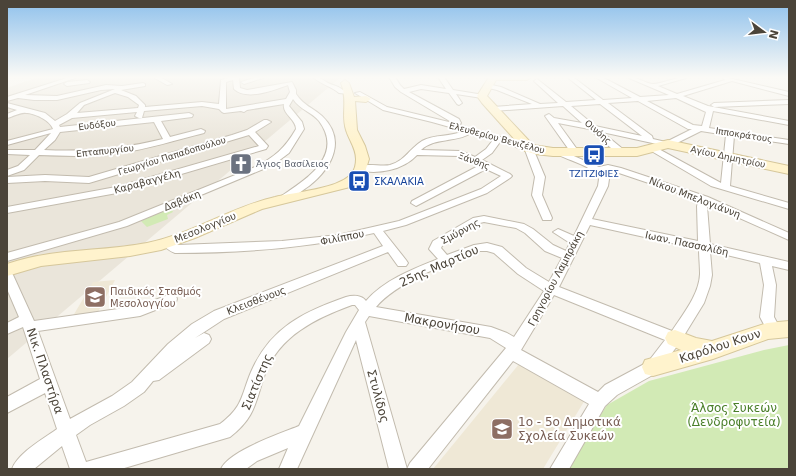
<svg xmlns="http://www.w3.org/2000/svg" width="796" height="476" viewBox="0 0 796 476" font-family="'DejaVu Sans',sans-serif">
  <style>
    .residential { fill: #eae5da }
    .education { fill: #efe8d6 }
    .green { fill: #d2eab5 }
    .lines { fill: none; stroke-linecap: round; stroke-linejoin: round }
    .street-casing { stroke: #c2bbae; stroke-width: 2 }
    .secondary-casing { stroke: #d6c79b; stroke-width: 2 }
    .street { fill: #fff; fill-rule: evenodd }
    .secondary { fill: #fff3cd; fill-rule: evenodd }
    .labels { text-anchor: middle; stroke-width: 4; stroke-linejoin: round; paint-order: stroke }
    .far-street-label { font-size: 9px; fill: #4b4439; stroke: #fff }
    .far-worship-label { font-size: 9px; fill: #5b616d; stroke: #fff; text-anchor: start }
    .far-transit-label { font-size: 9px; fill: #164399; stroke: #fff }
    .street-label { font-size: 10px; fill: #4b4439; stroke: #fff }
    .transit-label { font-size: 10px; fill: #164399; stroke: #fff; text-anchor: start }
    .education-label { font-size: 10px; fill: #785e54; stroke: #fff; text-anchor: start }
    .near-street-label { font-size: 12px; fill: #4b4439; stroke: #fff }
    .near-park-label { font-size: 12px; fill: #4a7f2a; stroke: #fff }
    .near-education-label { font-size: 12px; fill: #785e54; stroke: #fff; text-anchor: start }
  </style>
  <rect width="100%" height="100%" fill="#f6f3ec"/>
  <path class="residential" d="M38,77H341L7,359V88Z"/>
  <g class="education">
    <path d="M115,280L98,312L73,316L93,282Z"/>
    <path d="M519,364L585,400L543,469H433Z"/>
  </g>
  <g class="green">
    <path d="M171,208L173,212L167,215L168,219L147,227L141,221Z"/>
    <path d="M789,345V469H567L582,442L607,405L649,381L764,350Z"/>
  </g>
  <g class="lines">
    <g class="street-casing">
      <g id="street">
        <path d="M70,77H78L25,95L57,96L106,85L122,86L143,83L145,84V86L121,90L136,96L145,105V107L202,102L219,104L221,80L231,77H239L240,88L247,90L292,82L296,90V94C304,106 312,107 322,116C347,140 332,168 309,186C301,191 289,203 280,201L278,199L280,197C305,180 345,156 319,121C312,112 300,110 293,99L289,106L302,122L304,129L289,153L273,165L127,226L7,261V253L119,222L255,167C275,157 285,148 296,129C296,119 282,114 284,104L247,110L244,112L241,111L224,113L222,112L219,109L202,106L144,111L142,118H139L135,116L137,112L72,118L59,125L60,127L189,113L193,115L192,117L161,121L170,137L201,129L205,131L204,133C176,140 148,149 120,153C93,157 66,156 39,155L24,170L7,176V170L18,166L30,155L7,154V150H35L51,133L7,145V141L53,129C50,120 34,113 26,113C20,112 13,117 7,118V114L17,110L7,107V103L45,113L55,121L67,114L80,103L115,89L101,90L57,100H34L18,98L7,101V97ZM233,80L234,89C247,101 274,90 288,85L290,92L286,99L226,109V82ZM115,93L128,97L139,105L138,108L77,113L84,105ZM154,122L163,139C123,149 85,152 44,150L55,140L60,132Z"/>
        <path d="M153,77H160L172,84L167,85Z"/>
        <path d="M257,77H266L244,84L241,82Z"/>
        <path d="M313,77C320,76 322,80 328,83C334,86 337,85 343,90H349L352,92L349,94L339,93C331,86 322,85 313,77Z"/>
        <path d="M389,77H395L400,85L404,89L421,85L446,89L438,77H444L453,90L484,95L485,96L482,98L456,94L462,103L459,105L457,104L449,93L421,89L409,92L459,119L461,123L459,125L532,146L545,177L542,195L552,218L551,220H543L532,195L535,177L525,150L500,142L492,153L482,160L510,174L512,176L510,178L487,193L406,225L383,231L406,260L408,263L406,266H398L388,252L224,319L195,338L204,333L209,335L211,339L209,343L159,380L153,381L144,392L124,406L90,425L76,435L86,462L220,424C243,407 241,396 251,372C270,328 303,312 346,297C353,295 362,295 366,301C384,280 413,269 438,259L429,249L433,241L473,218L484,216L524,224L533,229L553,245L566,251L570,243L553,232L558,229L574,236L598,186L599,179C591,164 571,162 557,154L556,152L560,150L599,167L608,165L621,168L708,197L789,233V240L708,204L707,206L710,244L789,262V270L772,266L776,285L774,317L781,330L779,334L774,336L769,334L760,317L764,285L760,263L710,251L712,275L710,286L704,303L680,342L658,372L617,395L605,406L569,469H550L589,404L513,361L428,469H389L356,340L297,469H279L288,448L257,461L246,469H221C229,451 279,434 299,426L346,332L359,310L355,305H352C316,318 279,336 265,374C255,402 256,417 230,437L121,469H70L62,446L34,469H12C18,453 43,439 57,429L45,393L7,413V397L40,379L23,327L7,334V323L19,317L7,289V271L11,272L13,275L34,321L139,306L171,294L176,296L177,299L176,302L140,316L38,331L70,419L112,396L132,382L168,344L192,324L214,311L383,246L374,233C309,248 242,253 175,253C169,251 165,247 161,242L163,239H171L178,245L282,241L338,235L399,221L481,189L501,176L486,169L416,206L411,203L412,201L480,165L460,156L417,155C403,170 378,175 358,170L357,168C363,162 381,167 390,165C405,161 410,148 422,141C435,134 451,137 464,131L432,122L383,110L355,93L360,92L387,107L453,123L401,92L395,87ZM471,133L493,140L486,149L475,157L461,151L421,150C435,137 456,143 471,133ZM604,171L616,172L699,200L697,206L698,241L592,219L608,186L609,179ZM484,222L516,228L525,233L545,251L562,258L549,282L526,268L502,247L487,243L474,245L447,255L441,248L442,246L480,223ZM590,225L699,249C699,257 700,266 700,274C699,295 683,314 672,331L559,287ZM480,251H487L494,253L518,274L544,291L514,337L507,333L491,327L376,307C398,281 449,263 480,251ZM554,295L665,340L648,362L605,385L598,392L521,350ZM369,316L490,338L506,348L410,463L407,469L365,322Z"/>
        <path d="M567,77H573L603,100L632,98L595,77H602L640,97L669,95L629,78L628,77C638,77 644,83 653,84C661,84 676,77 687,77L686,78L658,86L677,94L725,80L723,78L724,77L789,92V96L732,81L683,96L708,106L789,121V125L713,111L709,128L789,140V144L734,136L730,186L789,203V209L711,186L648,149L652,147H655L721,183L726,135L701,131L671,146H666L602,132L624,150L625,152L621,154H618L589,129L558,123L579,152L575,154H572L545,116L549,114L554,118L582,123L563,106L493,111L490,109L493,107L532,104L497,90L485,87L484,86L487,84L501,87L540,104L558,103L535,82L534,81L537,79L566,102L596,100ZM676,98L706,112L702,126L693,125L647,101ZM638,101L688,129H692L666,142L653,139L652,136L608,103ZM600,104L642,136L595,126L571,106Z"/>
        <path d="M87,80L90,82L89,83L67,86L64,84L67,82Z"/>
        <path d="M789,100V104L714,107L711,105L714,103Z"/>
        <path d="M264,120H267L271,122L255,132L268,146L266,149L117,193L7,213V207L116,187L259,146L249,135L89,183L45,181L7,183V177L45,175L89,177L232,135L247,130Z"/>
      </g>
    </g>
    <g class="secondary-casing">
      <g id="secondary">
        <path d="M489,77H531L527,80H496L487,96L533,145L553,148H637L668,140L789,166V174L668,148L637,156H553L535,154L525,151L482,103L477,96Z"/>
        <path d="M345,80L349,83L354,97L366,96L371,99L366,102L355,101L357,130L365,146L369,159L365,172L360,180L350,187L262,209L195,238L161,250L130,256L41,266L7,276V264C53,248 100,252 147,243C192,234 231,207 275,197C294,192 340,189 352,173C355,169 356,164 356,159C356,148 349,140 346,130C341,114 348,101 341,83Z"/>
        <path d="M789,321V337L768,339L713,359L653,376L645,374L642,367L645,360L681,350L668,344L665,338L668,332L675,330L696,338L712,341L767,323Z"/>
      </g>
    </g>
    <use href="#street" class="street"/>
    <use href="#secondary" class="secondary"/>
  </g>
  <linearGradient id="sky" x2="0" y2="1"><stop stop-color="#8fc1ec"/><stop offset="0.54" stop-color="#fbfaf6"/><stop offset="1" stop-color="#fbfaf6" stop-opacity="0"/></linearGradient>
  <rect width="796" height="143" fill="url(#sky)"/>
  <defs>
    <g id="bus-square" transform="scale(1.15)"><rect x="-9" y="-9" width="18" height="18" rx="4" fill="#1a4fb4" stroke="#fff"/><path d="M-5-6H5V4H4V6H2V4H-2V6H-4V4H-5ZM-3.5-4V0h7V-4ZM-3.5 1.2v1.5H-2V1.2ZM2 1.2v1.5H3.5V1.2Z" fill="#fff"/></g>
    <g id="church-square" transform="scale(1.15)"><rect x="-9" y="-9" width="18" height="18" rx="4" fill="#6b7280" stroke="#fff"/><path d="M-1.2-6h2.4v3.5h3.3v2.4h-3.3V6h-2.4V-.1h-3.3v-2.4h3.3Z" fill="#fff"/></g>
    <g id="school-square" transform="scale(1.15)"><rect x="-9" y="-9" width="18" height="18" rx="4" fill="#8d6e63" stroke="#fff"/><path d="M0-5L7-2L0 1L-7-2ZM-4 1L0 2.5L4 1V4Q0 6-4 4Z" fill="#fff"/></g>
  </defs>
  <g fill-rule="evenodd">
    <use href="#bus-square" x="594" y="155"/>
    <use href="#church-square" x="241" y="164"/>
    <use href="#bus-square" x="359" y="181"/>
    <use href="#school-square" x="95" y="297"/>
    <use href="#school-square" x="502" y="429"/>
  </g>
  <g class="labels">
    <g class="far-street-label">
      <text transform="translate(97 125) rotate(-7)" y="3">Ευδόξου</text>
      <text transform="translate(598 132) rotate(41)" y="3">Οινόης</text>
      <text transform="translate(744 135) rotate(9)" y="3">Ιπποκράτους</text>
      <text transform="translate(497 138) rotate(15)" y="3">Ελευθερίου Βενιζέλου</text>
      <text transform="translate(105 151) rotate(-6)" y="3">Επταπυργίου</text>
      <text transform="translate(172 156) rotate(-17)" y="3">Γεωργίου Παπαδοπούλου</text>
      <text transform="translate(728 157) rotate(12)" y="3">Αγίου Δημητρίου</text>
      <text transform="translate(474 161) rotate(21)" y="3">Ξάνθης</text>
    </g>
    <g class="far-worship-label">
      <text x="256" y="167">Άγιος Βασίλειος</text>
    </g>
    <g class="far-transit-label">
      <text x="594" y="177">ΤΖΙΤΖΙΦΙΕΣ</text>
    </g>
    <g class="street-label">
      <text transform="translate(147 181) rotate(-15)" y="4">Καραβαγγέλη</text>
      <text transform="translate(695 197) rotate(21)" y="4">Νίκου Μπελογιάννη</text>
      <text transform="translate(182 200) rotate(-22)" y="4">Δαβάκη</text>
      <text transform="translate(205 227) rotate(-22)" y="4">Μεσολογγίου</text>
      <text transform="translate(460 231) rotate(-28)" y="4">Σμύρνης</text>
      <text transform="translate(342 237) rotate(-11)" y="4">Φιλίππου</text>
      <text transform="translate(687 243) rotate(12)" y="4">Ιωαν. Πασσαλίδη</text>
      <text transform="translate(555 278) rotate(-62)" y="4">Γρηγορίου Λαμπράκη</text>
      <text transform="translate(256 300) rotate(-21)" y="4">Κλεισθένους</text>
    </g>
    <g class="transit-label">
      <text x="374" y="185">ΣΚΑΛΑΚΙΑ</text>
    </g>
    <g class="education-label">
      <text x="110" y="295">Παιδικός Σταθμός<tspan x="110" dy="12">Μεσολογγίου</tspan></text>
    </g>
    <g class="near-street-label">
      <text transform="translate(439 266) rotate(-24)" y="4">25ης Μαρτίου</text>
      <text transform="translate(442 324) rotate(10)" y="4">Μακρονήσου</text>
      <text transform="translate(720 346) rotate(-18)" y="4">Καρόλου Κουν</text>
      <text transform="translate(45 371) rotate(71)" y="4">Νικ. Πλαστήρα</text>
      <text transform="translate(257 382) rotate(-67)" y="4">Σιατίστης</text>
      <text transform="translate(378 396) rotate(75)" y="4">Στυλίδος</text>
    </g>
    <g class="near-park-label">
      <text x="734" y="412">Άλσος Συκεών<tspan x="734" dy="14">(Δενδροφυτεία)</tspan></text>
    </g>
    <g class="near-education-label">
      <text x="518" y="426">1ο - 5ο Δημοτικά<tspan x="518" dy="14">Σχολεία Συκεών</tspan></text>
    </g>
  </g>
  <rect width="796" height="476" fill="none" stroke="#4b4439" stroke-width="16"/>
  <g transform="translate(764 32) rotate(105)" stroke="#ffffff" stroke-width="3" paint-order="stroke">
  <path d="M0-3L7 15L0 10L-7 15Z" fill="#4b4439"/>
  <text y="-6" font-size="11" font-weight="bold" text-anchor="middle" fill="#4b4439">N</text>
  </g>
</svg>
